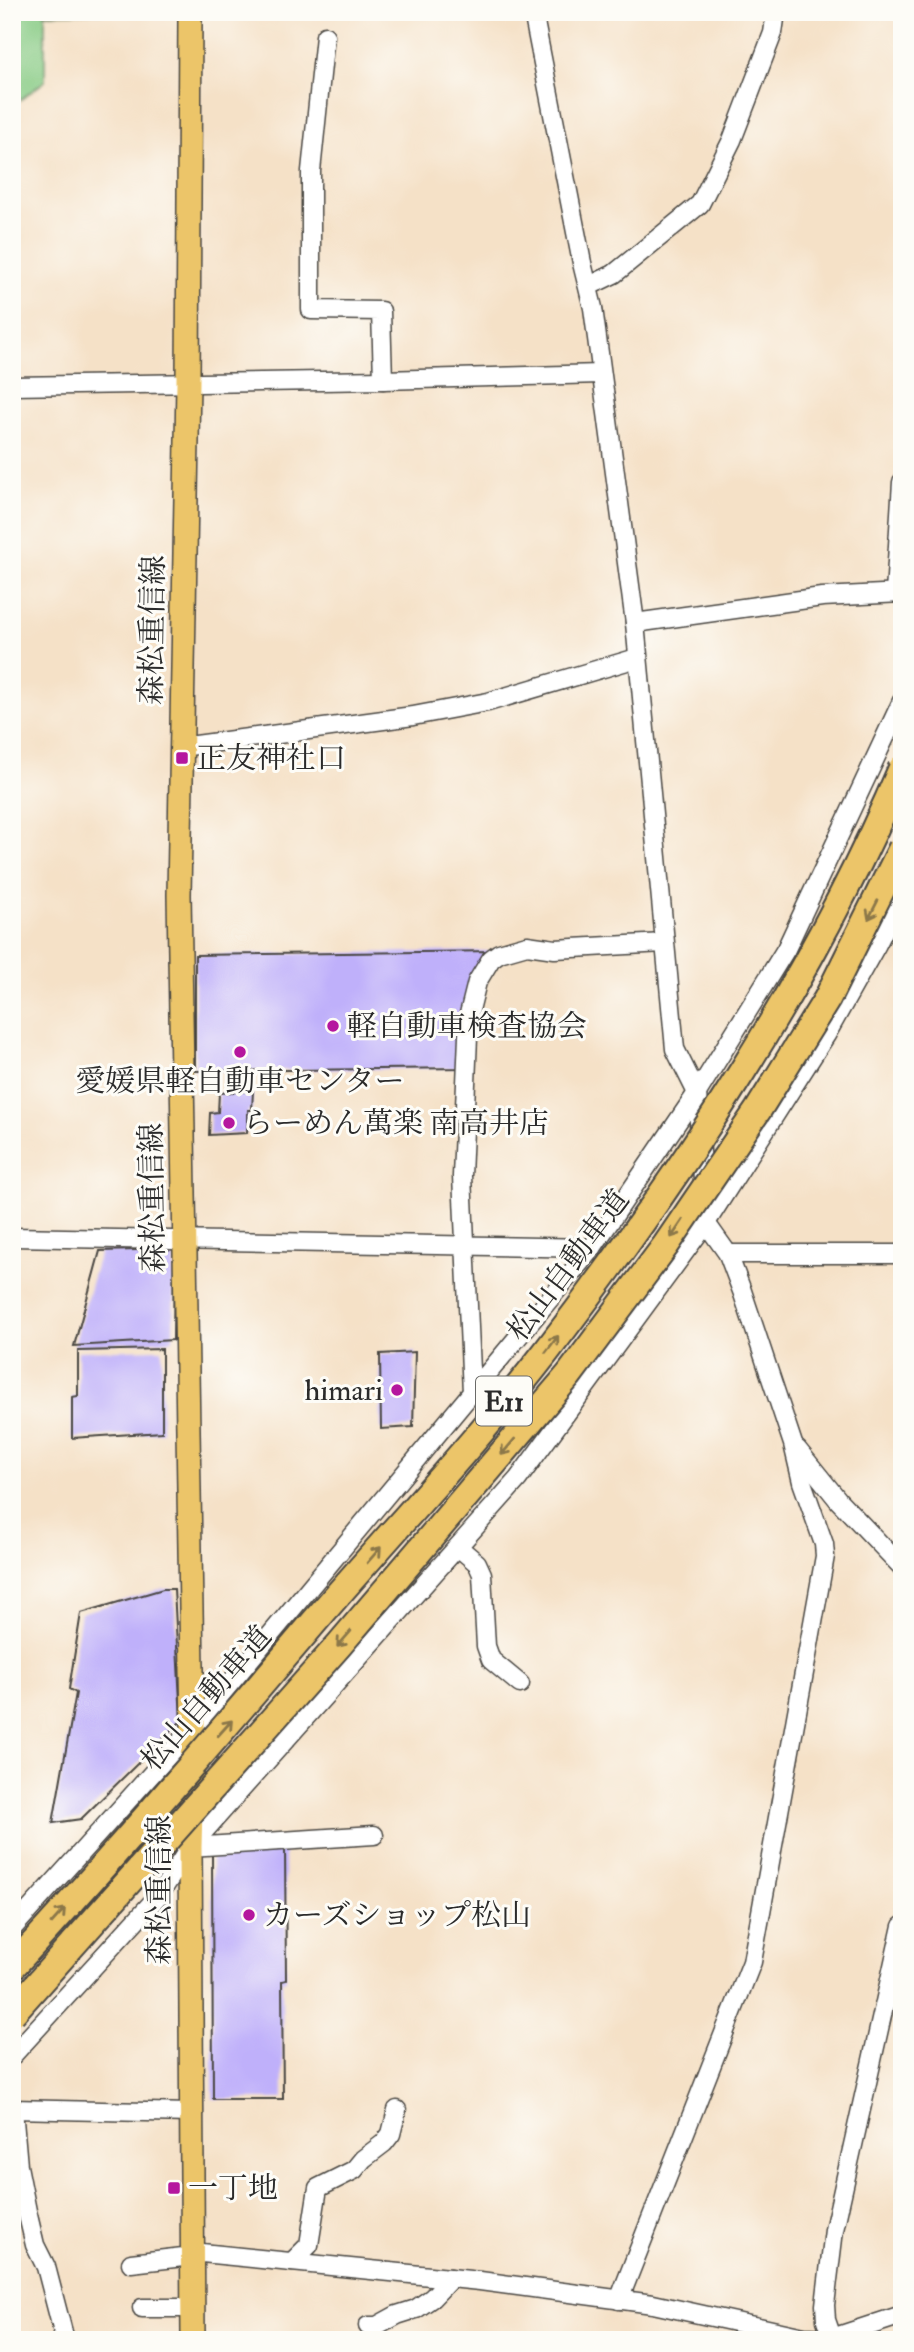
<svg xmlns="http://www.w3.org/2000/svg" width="914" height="2352" viewBox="0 0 914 2352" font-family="'IM FELL Double Pica','Noto Serif JP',serif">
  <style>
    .green { fill: #86ca83; stroke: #587a57; stroke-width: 2 }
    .building { fill: #bfb0fa }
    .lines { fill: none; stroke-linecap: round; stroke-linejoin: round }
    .minor-casing { stroke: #494642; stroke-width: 21 }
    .major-casing { stroke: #494642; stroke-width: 26 }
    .minor { stroke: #fff; stroke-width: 18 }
    .major { stroke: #ecc569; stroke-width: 23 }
    .highway-bridge-casing { stroke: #494642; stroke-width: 30; stroke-linecap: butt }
    .highway-bridge { stroke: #ecc569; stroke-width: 26 }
    .oneway { stroke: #8c784a }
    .poi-dot { fill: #b5179e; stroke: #fdfcf7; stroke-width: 2.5 }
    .labels { text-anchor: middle; stroke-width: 6; stroke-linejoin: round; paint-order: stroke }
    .shield { fill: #fdfcf7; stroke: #6a6a68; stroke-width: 2 }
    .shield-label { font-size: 28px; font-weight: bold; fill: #2b2b2b }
    .street-label { font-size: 30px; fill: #2b2b2b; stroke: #fdfcf7 }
    .poi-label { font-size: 30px; fill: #2b2b2b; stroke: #fdfcf7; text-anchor: start }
  </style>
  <rect width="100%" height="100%" fill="#fdfcf7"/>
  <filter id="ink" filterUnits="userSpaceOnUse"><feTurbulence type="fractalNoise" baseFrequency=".0143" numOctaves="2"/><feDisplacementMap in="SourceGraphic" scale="14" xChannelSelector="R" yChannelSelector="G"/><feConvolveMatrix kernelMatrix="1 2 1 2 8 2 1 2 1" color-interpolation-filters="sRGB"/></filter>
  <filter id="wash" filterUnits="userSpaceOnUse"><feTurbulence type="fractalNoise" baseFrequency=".00686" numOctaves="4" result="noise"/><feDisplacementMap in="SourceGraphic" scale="28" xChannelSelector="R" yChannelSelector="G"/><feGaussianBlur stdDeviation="1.57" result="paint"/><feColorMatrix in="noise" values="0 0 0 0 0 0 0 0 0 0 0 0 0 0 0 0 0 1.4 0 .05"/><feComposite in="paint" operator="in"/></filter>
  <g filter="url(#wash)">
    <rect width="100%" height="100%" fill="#f5e1c7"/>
    <path class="green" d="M12,12H136L45,14V81L12,106Z"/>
    <g id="blocks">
      <g class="building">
        <path d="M497,951L478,983L466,1068L195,1071V955Z"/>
        <path d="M253,1091L252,1110H248L247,1133L209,1135L210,1113L218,1112L219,1093Z"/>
        <path d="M174,1249L173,1340L74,1346L100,1251Z"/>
        <path d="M162,1349V1432L72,1438V1397L78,1396V1351Z"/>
        <path d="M415,1352L413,1427L381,1429L380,1354Z"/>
        <path d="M163,1589H174L181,1721L81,1819L53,1823L76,1693L69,1689L81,1613Z"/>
        <path d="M285,1846L286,1980L282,1981L283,2099H213L212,1850Z"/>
      </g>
    </g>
  </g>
  <g filter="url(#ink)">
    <use href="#blocks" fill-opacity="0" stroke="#494642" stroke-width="2"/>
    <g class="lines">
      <g class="minor-casing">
        <g id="minor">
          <path d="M533,12L582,263L593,308L635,623L675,1049L697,1093L706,1223L728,1254L742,1291L793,1444L802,1482L824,1544L825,1556L752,1962L619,2300"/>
          <path d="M325,36L311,171V310L381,311L383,380"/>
          <path d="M589,286L614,274L700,204L732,140L773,33L776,12"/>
          <path d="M12,386L383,380L601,374"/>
          <path d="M895,593L902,482"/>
          <path d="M635,623L822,597L902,593"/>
          <path d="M181,747L413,716L488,702L637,658"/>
          <path d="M12,1237L592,1248"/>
          <path d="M728,1254H902"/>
          <path d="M472,1392L462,1176L469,1014L477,982L491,959L499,953L527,945L555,949L664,943"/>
          <path d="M797,1449L839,1501L902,1567"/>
          <path d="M458,1547L477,1563L482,1574L486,1646L491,1660L520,1684"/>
          <path d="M190,1847L374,1835"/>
          <path d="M12,1929L193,1728L592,1248L697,1093L786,949L902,701"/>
          <path d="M12,2056L159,1895L190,1847L518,1479L706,1223L826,1035L877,944L902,894"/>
          <path d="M12,2109L191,2113"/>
          <path d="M13,2109L18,2166L27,2211L35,2245L46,2267L65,2340"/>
          <path d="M192,2252L480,2281L653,2304L804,2337L832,2338L902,2315"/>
          <path d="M292,2262L309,2245L318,2188L354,2170L363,2159L384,2143L391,2134L397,2110"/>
          <path d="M131,2263L192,2256"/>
          <path d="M142,2308H193"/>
          <path d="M368,2326H377L397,2315L416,2309L432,2298L451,2278"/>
          <path d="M833,2340L826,2320L825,2305L834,2230L902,1926"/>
        </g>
      </g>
      <g class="major-casing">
        <path id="major" d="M190,12L188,383L179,895L193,1728L190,1847L193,2340"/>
      </g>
      <use href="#minor" class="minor"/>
      <use href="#major" class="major"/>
      <g class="highway-bridge-casing">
        <g id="highway-bridge">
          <path d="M12,1967C116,1854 216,1738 315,1621C392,1531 474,1445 546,1352C685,1171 812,979 902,768"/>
          <path d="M12,2013L339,1645L569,1375L666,1245L758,1110L827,999L902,848"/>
        </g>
      </g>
      <use href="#highway-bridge" class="highway-bridge"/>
    </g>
    <defs><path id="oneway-shaft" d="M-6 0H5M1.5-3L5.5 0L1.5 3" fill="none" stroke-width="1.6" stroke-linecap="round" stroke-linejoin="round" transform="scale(1.75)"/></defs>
    <g class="oneway">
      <use href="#oneway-shaft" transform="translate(873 910) rotate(117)"/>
      <use href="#oneway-shaft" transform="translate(677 1229) rotate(124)"/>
      <use href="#oneway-shaft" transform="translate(552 1344) rotate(-53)"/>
      <use href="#oneway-shaft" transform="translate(508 1447) rotate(130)"/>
      <use href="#oneway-shaft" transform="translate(374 1555) rotate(-49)"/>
      <use href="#oneway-shaft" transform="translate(344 1639) rotate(131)"/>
      <use href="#oneway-shaft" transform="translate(225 1728) rotate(-48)"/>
      <use href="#oneway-shaft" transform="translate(58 1916) rotate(-48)"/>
    </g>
  </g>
  <g class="poi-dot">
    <rect x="175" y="751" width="14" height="14" rx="3.5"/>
    <circle cx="333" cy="1026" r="7"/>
    <circle cx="240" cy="1052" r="7"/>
    <circle cx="229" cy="1123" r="7"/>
    <circle cx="397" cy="1390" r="7"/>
    <circle cx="249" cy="1915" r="7"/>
    <rect x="167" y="2181" width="14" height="14" rx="3.5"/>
  </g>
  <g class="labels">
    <rect class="shield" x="476" y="1376.5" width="56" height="49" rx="5"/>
    <g class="shield-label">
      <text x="504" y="1411">E11</text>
    </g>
    <g class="street-label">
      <text transform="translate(152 630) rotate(-89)" y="10">森松重信線</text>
      <text transform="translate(152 1198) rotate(-91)" y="10">森松重信線</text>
      <text transform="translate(568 1265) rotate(-53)" y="10">松山自動車道</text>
      <text transform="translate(206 1698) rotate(-49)" y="10">松山自動車道</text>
      <text transform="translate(159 1890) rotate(-90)" y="10">森松重信線</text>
    </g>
    <g class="poi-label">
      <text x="196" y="768">正友神社口</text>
      <text x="347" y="1036">軽自動車検査協会</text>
      <text x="240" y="1091" text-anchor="middle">愛媛県軽自動車センター</text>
      <text x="243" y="1133">らーめん萬楽 南高井店</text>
      <text x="383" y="1400" text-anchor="end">himari</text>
      <text x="263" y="1925">カーズショップ松山</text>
      <text x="188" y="2198">一丁地</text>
    </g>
  </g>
  <rect width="914" height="2352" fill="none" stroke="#fdfcf7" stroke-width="42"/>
</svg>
